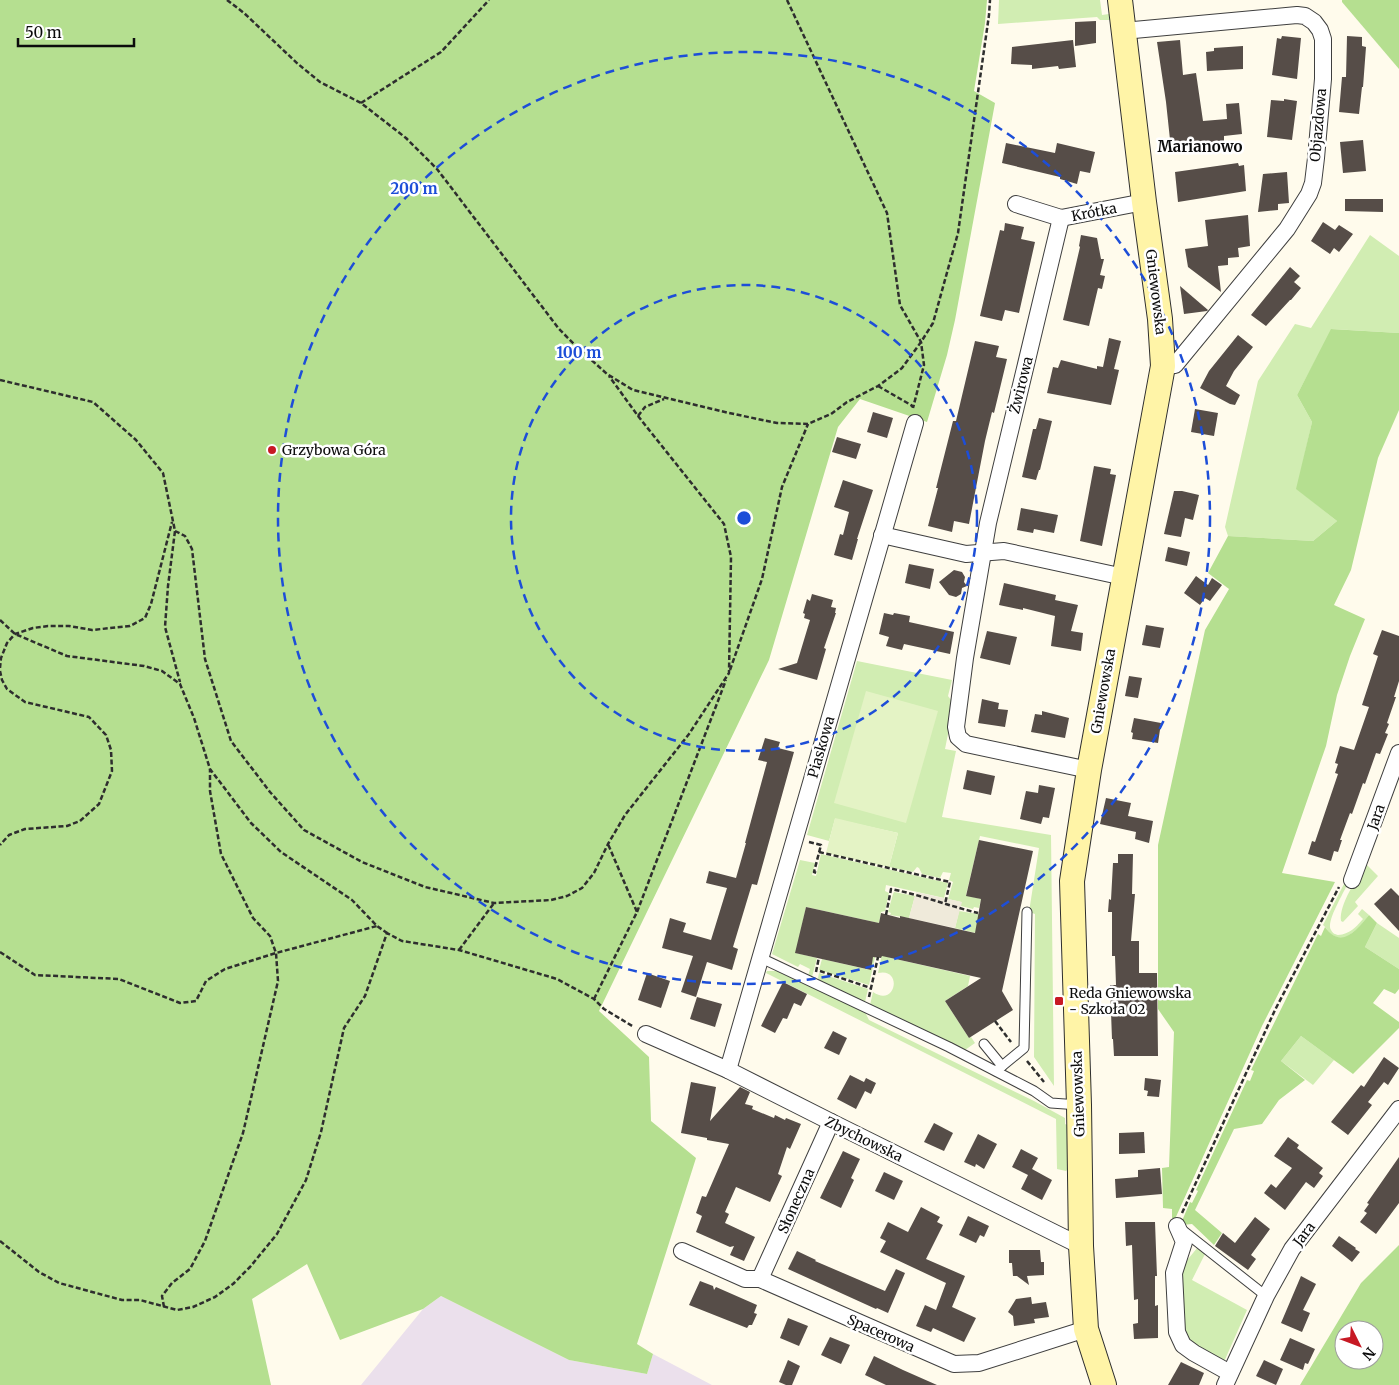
<svg xmlns="http://www.w3.org/2000/svg" width="1399" height="1385" viewBox="0 0 1399 1385" font-family="Merriweather,serif">
  <style>
    .industrial { fill: #ebe0ec }
    .green { fill: #d1edb2 }
    .forest { fill: #b5df90; fill-rule: evenodd }
    .pitch { fill: #e4f3c5 }
    .plaza { fill: #efeada }
    .building { fill: #564d48 }
    .lines { fill: none; stroke-linecap: round; stroke-linejoin: round }
    .lane-casing { stroke: #3f3f3f; stroke-width: 11 }
    .street-casing { stroke: #3f3f3f; stroke-width: 18 }
    .secondary-casing { stroke: #2e2e2e; stroke-width: 26 }
    .path { stroke: #2e2e2e; stroke-width: 2.5; stroke-dasharray: 5 2.5; stroke-linecap: butt }
    .lane { stroke: #fff; stroke-width: 9 }
    .street { stroke: #fff; stroke-width: 16 }
    .secondary { stroke: #fff4a7; stroke-width: 24 }
    .ring { fill: none; stroke: #1d4ed8; stroke-width: 2.5; stroke-dasharray: 9 6 }
    .poi-dot { fill: #c71924; stroke: #fff; stroke-width: 2 }
    .labels { text-anchor: middle; stroke-width: 5; stroke-linejoin: round; paint-order: stroke }
    .street-label { font-size: 14px; fill: #0c0c0c; stroke: #fff }
    .poi-label { font-size: 14px; fill: #0c0c0c; stroke: #fff; text-anchor: start }
    .neighbourhood-label { font-size: 15px; font-weight: bold; fill: #0c0c0c; stroke: #fff }
    .centre { fill: #1d4ed8; stroke: #fff; stroke-width: 2.5 }
    .ring-label { font-size: 15px; text-anchor: middle; font-weight: bold; fill: #1d4ed8; stroke: #fff; stroke-width: 5; stroke-linejoin: round; paint-order: stroke }
  </style>
  <rect width="100%" height="100%" fill="#fffbec"/>
  <path class="industrial" d="M441,1296L569,1360L647,1374L653,1354L712,1385H361L423,1309Z"/>
  <g class="green">
    <path d="M999,0H1100L1102,15L1109,14L1110,20H1100L1097,17L998,24Z"/>
    <path d="M1370,235L1399,256V333L1332,329L1297,395L1312,422L1297,489L1337,521L1313,541L1228,536L1225,527L1258,381L1295,324L1311,328Z"/>
    <path d="M857,661L952,680L948,696L954,704L945,749L956,751L942,817L1051,835L1054,1086L1034,1057L1035,914L1029,912L1039,848L980,836L966,895L981,899L979,908L974,907L973,909L961,906V902L948,899L953,882L949,880L951,873L943,872L940,878L922,874L919,868L917,867L913,872L889,867L898,833L835,819L829,841L807,835Z"/>
    <path d="M821,854L948,883L944,898L886,885L885,891L889,893L885,911L881,912L879,923L806,907L796,953L817,958L812,977L808,976L810,969L800,964L798,967L772,954L800,860L815,863L812,875L816,876Z"/>
    <path d="M1366,864L1378,876L1355,902L1358,906L1343,922L1341,921C1339,904 1357,879 1366,864Z"/>
    <path d="M1345,882L1347,883L1346,887C1342,896 1326,922 1331,930C1333,934 1335,934 1338,935C1350,934 1355,928 1363,919L1358,914L1362,909L1369,915C1362,924 1347,944 1334,936C1329,934 1327,928 1323,925Z"/>
    <path d="M894,892L915,896L909,918L890,915L891,913L888,912L893,894Z"/>
    <path d="M959,911L984,915L980,934L955,928Z"/>
    <path d="M1377,923L1399,938V969L1365,947Z"/>
    <path d="M882,954L891,958L970,976L968,986L945,1001L969,1038L971,1037L975,1043L965,1050L870,1005L873,992C896,1008 903,967 878,973Z"/>
    <path d="M873,956L875,957L869,985L819,970L822,959L870,970Z"/>
    <path d="M767,971H777L865,1012L869,1020L1034,1101L1065,1118V1124L1067,1125L1068,1169L1066,1171L1057,1169L1056,1119L766,973Z"/>
    <path d="M819,973L868,989L865,1002L819,981L818,978Z"/>
    <path d="M1301,1036L1334,1060L1313,1085L1281,1061Z"/>
    <path d="M1198,1247L1206,1252L1192,1280L1247,1310L1223,1364L1200,1353L1182,1333L1179,1270Z"/>
  </g>
  <g class="forest">
    <path d="M0,0H987L985,23L974,91L995,103L955,320L947,355L927,422L860,399L838,427L769,660L599,1011L649,1057L651,1121L696,1158L637,1344L653,1354L647,1374L569,1360L441,1296L423,1309L340,1340L307,1264L252,1299L271,1385H0Z"/>
    <path d="M1342,0H1399V69L1342,2Z"/>
    <path d="M1331,329L1399,333V410L1378,458L1351,570L1334,605L1365,619L1350,656L1337,695L1326,746L1282,873L1335,882L1262,1026L1175,1219L1172,1218V1209L1163,1208L1162,1168L1169,1167L1174,1032L1158,1009V845L1205,630L1229,589L1208,573L1228,536L1313,541L1337,521L1296,489L1312,422L1297,395Z"/>
    <path d="M1369,915L1377,923L1365,947L1399,969V989L1395,994L1384,989L1373,1003L1399,1022V1028L1353,1074L1301,1036L1281,1061L1305,1080L1279,1100L1262,1124L1234,1129L1195,1210L1222,1233L1214,1245L1192,1224L1182,1225V1221L1190,1202L1192,1203L1198,1191L1196,1190L1247,1080L1250,1081L1254,1071L1251,1070L1318,934L1321,936L1325,927C1341,950 1357,930 1369,915Z"/>
    <path d="M1399,1245V1385H1300L1361,1283ZM1344,1330H1374V1360H1344Z"/>
  </g>
  <g class="pitch">
    <path d="M866,691L938,711L906,823L834,803Z"/>
    <path d="M835,818L898,833L889,867L826,853Z"/>
  </g>
  <path class="plaza" d="M916,892L962,902L955,928L909,918Z"/>
  <g class="building">
    <path d="M1096,21V43L1075,46V22Z"/>
    <path d="M1282,36L1301,38L1297,79L1272,75L1277,38L1281,39Z"/>
    <path d="M1347,36L1362,37V46L1366,47L1363,87H1362L1359,114L1339,112L1342,77H1346Z"/>
    <path d="M1073,40L1076,67L1059,69L1058,66L1032,69V65L1011,64L1012,47Z"/>
    <path d="M1180,40L1183,75L1196,73L1203,121L1227,119L1226,104L1239,103L1242,134L1224,136V142L1171,149L1166,102L1157,42Z"/>
    <path d="M1243,46V69L1207,71L1206,52L1214,51V48Z"/>
    <path d="M1284,99L1297,101L1292,140L1267,137L1271,100L1284,101Z"/>
    <path d="M1363,140L1366,171L1343,173L1340,142Z"/>
    <path d="M1006,143L1055,153L1057,143L1095,152L1090,173L1080,171L1077,184L1060,179V177L1002,163Z"/>
    <path d="M1238,163L1239,166L1244,165L1246,191L1178,202L1175,172Z"/>
    <path d="M1287,172L1289,203L1278,204V210L1258,212L1263,174Z"/>
    <path d="M1345,199H1383V212L1345,211Z"/>
    <path d="M1248,215L1250,246L1238,248L1239,257L1228,258V265L1218,266L1221,292L1188,267L1185,249L1208,246L1205,220Z"/>
    <path d="M1323,222L1335,230L1339,225L1353,234L1339,252L1334,248L1330,254L1311,241Z"/>
    <path d="M1005,223L1024,227L1021,239L1035,242L1019,313L1005,310L1002,321L980,316L1000,230L1004,231Z"/>
    <path d="M1081,235L1097,238L1101,259H1104L1100,275L1105,276L1102,289L1098,288L1089,326L1063,320L1080,247L1079,246Z"/>
    <path d="M1290,267L1300,276L1294,282L1301,288L1291,300H1290L1266,326L1251,315Z"/>
    <path d="M1180,286L1208,310L1207,311L1184,314Z"/>
    <path d="M1238,335L1253,347L1234,371L1226,386L1240,395L1235,405L1230,404L1200,388L1209,371Z"/>
    <path d="M1109,338L1121,341L1114,369L1119,370L1111,405L1047,393L1053,367L1058,368L1061,360L1097,369V366L1103,367Z"/>
    <path d="M975,341L999,346L996,357L1007,359L994,413L992,412L985,441L969,524L954,521L952,532L928,526L938,488H936L953,421H956Z"/>
    <path d="M1195,409L1218,413L1214,436L1191,432Z"/>
    <path d="M873,412L893,418L887,438L867,432Z"/>
    <path d="M1039,418L1052,421L1040,470H1039L1036,480L1022,477L1033,429H1036Z"/>
    <path d="M837,437L861,444L856,459L832,452Z"/>
    <path d="M1094,466L1111,469L1110,474L1116,475L1102,546L1080,541Z"/>
    <path d="M843,480L873,490L857,539H858L852,560L834,555L840,534L843,535L849,512L834,507Z"/>
    <path d="M1174,491H1182L1199,495L1193,520L1185,518L1181,537L1164,534Z"/>
    <path d="M1021,508L1058,515L1054,533L1034,529L1033,533L1017,530Z"/>
    <path d="M1168,547L1190,552L1187,566L1165,561Z"/>
    <path d="M909,564L934,569L930,589L905,583Z"/>
    <path d="M954,570L962,572L965,577L964,582L967,586L962,588L961,594L956,597L949,595L939,582Z"/>
    <path d="M1196,576L1208,585L1212,578L1222,585L1210,601L1205,598L1200,605L1184,593Z"/>
    <path d="M1004,583L1056,595L1055,600L1078,605L1071,631L1083,633L1081,651L1051,646L1055,616L1023,608V610L999,605Z"/>
    <path d="M812,594L833,600L831,607L836,608L835,613H836L824,648L826,649L817,680L778,669L797,663L810,620L804,618L805,614L803,613L807,599L810,601Z"/>
    <path d="M884,613L893,615L894,613L910,616L909,622L954,632L950,654L904,644L902,650L886,646L889,637L879,634Z"/>
    <path d="M1146,625L1164,628L1160,648L1142,645Z"/>
    <path d="M1382,630L1399,636V681L1394,697H1396L1387,723L1389,724L1385,733L1388,734L1380,754L1376,753L1365,784L1363,783L1352,814L1350,813L1340,840H1342L1338,852L1334,851L1331,861L1308,854L1312,841L1315,842L1338,774L1335,773L1338,764L1335,763L1340,746L1354,750L1369,707L1362,705L1378,656L1373,654Z"/>
    <path d="M987,631L1017,637L1010,665L980,658Z"/>
    <path d="M1129,676L1142,678L1138,698L1125,696Z"/>
    <path d="M982,699L999,703L998,709L1008,710L1005,727L978,723Z"/>
    <path d="M1042,711L1069,718L1065,738L1031,732L1035,714L1042,715Z"/>
    <path d="M1134,718L1161,723L1158,743L1132,739L1133,733L1131,732Z"/>
    <path d="M765,738L780,742L778,748L794,752L757,885L752,884L733,947L738,949L732,970L707,962L696,997L681,992L693,956L662,948L670,918L686,923L683,932L711,940L727,888L706,883L709,871L736,878L746,843H745L767,762L758,760Z"/>
    <path d="M967,770L995,776L991,795L963,789Z"/>
    <path d="M1039,785L1055,788L1049,818L1043,817L1041,824L1020,819L1026,791L1038,793Z"/>
    <path d="M1106,798L1131,803L1128,816L1153,821L1149,843L1135,839L1136,832L1100,824Z"/>
    <path d="M979,840L1033,851L1002,991L1013,1010L969,1038L945,1001L981,978L882,956L881,958L873,957L871,970L795,953L806,907L879,923L881,913L900,918V916L975,933L981,899L966,896Z"/>
    <path d="M1118,854H1133L1132,894H1135L1131,941H1139V973H1157L1158,1056H1114L1113,1039H1112L1110,985H1116L1115,956H1112V912H1108L1109,899L1111,900L1113,863H1118Z"/>
    <path d="M1391,888L1399,896V931L1374,904Z"/>
    <path d="M647,973L670,981L661,1008L638,1000Z"/>
    <path d="M783,982L807,994L801,1006L794,1003L787,1019L783,1018L775,1033L761,1026Z"/>
    <path d="M697,997L722,1004L715,1027L690,1019Z"/>
    <path d="M833,1031L847,1038L839,1055L824,1048Z"/>
    <path d="M1384,1057L1399,1068L1388,1085L1384,1082L1368,1102L1372,1105L1348,1135L1331,1122L1361,1085L1364,1087Z"/>
    <path d="M850,1075L864,1082L866,1078L876,1083L871,1094L865,1091L856,1109L837,1099Z"/>
    <path d="M1145,1078L1161,1080L1159,1097L1147,1096L1148,1091L1144,1090Z"/>
    <path d="M691,1082L716,1087L710,1121L740,1087L750,1092L745,1104L753,1106L752,1109L774,1118L775,1115L785,1120L786,1118L801,1124L790,1149L787,1147L778,1174L782,1176L770,1202L736,1187L725,1212L729,1214L725,1223L755,1237L744,1261L730,1255L734,1246L730,1247L696,1232L702,1216L696,1213L702,1196L706,1197L729,1144L707,1140V1138L681,1133Z"/>
    <path d="M934,1123L953,1133L944,1151L924,1142Z"/>
    <path d="M1144,1132L1145,1153L1119,1154V1133Z"/>
    <path d="M978,1134L997,1144L984,1169L976,1164L975,1167L964,1162Z"/>
    <path d="M1288,1137L1299,1145L1297,1148L1323,1168L1319,1173L1323,1176L1314,1188L1306,1182L1285,1210L1264,1193L1271,1184L1276,1188L1292,1168L1274,1156Z"/>
    <path d="M1021,1149L1038,1158L1032,1169L1052,1180L1042,1200L1021,1189L1028,1175L1012,1167Z"/>
    <path d="M843,1151L860,1159L851,1178L854,1180L841,1208L820,1198Z"/>
    <path d="M1399,1157V1203L1376,1234L1360,1222L1367,1213L1364,1211L1369,1204L1367,1203Z"/>
    <path d="M1160,1168L1162,1194L1116,1198L1115,1179L1138,1177V1170Z"/>
    <path d="M884,1172L903,1181L894,1200L875,1191Z"/>
    <path d="M921,1207L940,1217L937,1222L943,1225L926,1259L965,1276L952,1307L976,1318L964,1342L933,1328L931,1332L916,1326L925,1305L936,1310L946,1283L880,1252L886,1241L880,1238L888,1222L908,1232Z"/>
    <path d="M968,1216L989,1226L984,1237L980,1235L976,1243L959,1235Z"/>
    <path d="M1255,1217L1270,1229L1251,1255L1256,1259L1248,1270L1215,1246L1223,1233L1235,1243Z"/>
    <path d="M1125,1222H1155L1157,1276H1155V1306L1158,1305V1338L1134,1339L1133,1324L1138,1323V1299L1134,1300L1132,1245L1126,1246Z"/>
    <path d="M1339,1236L1356,1248L1355,1249L1360,1252L1352,1262L1332,1246Z"/>
    <path d="M1009,1250H1040L1041,1262H1044V1275L1027,1276L1029,1285L1017,1276H1013L1012,1263H1009Z"/>
    <path d="M797,1251L816,1260L815,1261L885,1291L896,1269L905,1273L888,1313L877,1308L876,1309L788,1269Z"/>
    <path d="M1301,1276L1316,1284L1303,1310L1310,1313L1302,1332L1281,1323Z"/>
    <path d="M700,1281L713,1286L714,1290L716,1287L757,1305L754,1313L757,1314L752,1325H749L747,1328L689,1305Z"/>
    <path d="M1031,1297L1032,1304L1046,1302L1049,1317L1034,1319L1035,1323L1014,1326L1013,1316L1008,1312L1016,1299Z"/>
    <path d="M788,1318L808,1326L799,1346L780,1338Z"/>
    <path d="M830,1337L850,1345L841,1364L821,1355Z"/>
    <path d="M1290,1338L1315,1349L1308,1364L1305,1363L1303,1370L1280,1360Z"/>
    <path d="M874,1356L903,1370L937,1385H886L865,1375Z"/>
    <path d="M788,1360L800,1366L792,1385H786L779,1382Z"/>
    <path d="M1264,1360L1283,1369L1276,1385L1256,1376Z"/>
    <path d="M1181,1362L1204,1373L1199,1385H1168Z"/>
  </g>
  <g class="lines">
    <g class="lane-casing">
      <g id="lane">
        <path d="M761,958L949,1047L1034,1091L1051,1103L1079,1105"/>
        <path d="M984,1044L1002,1066"/>
        <path d="M996,1071L1024,1048L1027,912"/>
        <path d="M1181,1229L1266,1296"/>
      </g>
    </g>
    <g class="street-casing">
      <g id="street">
        <path d="M1123,31L1297,15L1305,16L1314,22L1320,30L1323,39V79L1316,158L1313,183L1309,194L1287,229L1175,365L1163,366"/>
        <path d="M1016,204L1061,218L1144,202"/>
        <path d="M1061,218L988,523L965,658L956,727L958,737L966,744L1089,770"/>
        <path d="M882,535L966,554L1004,551L1124,577"/>
        <path d="M1352,880L1399,753"/>
        <path d="M646,1034L728,1070L831,1122L1081,1246"/>
        <path d="M728,1070L915,423"/>
        <path d="M1177,1226L1184,1242L1174,1273L1177,1332L1183,1345L1194,1353L1230,1373"/>
        <path d="M682,1251L745,1279H760L954,1364L979,1363L1086,1329"/>
        <path d="M760,1279L831,1122"/>
        <path d="M1225,1385L1266,1296L1292,1249L1399,1109"/>
      </g>
    </g>
    <g class="secondary-casing">
      <path id="secondary" d="M1104,1385L1086,1329L1081,1246L1079,1105L1072,881L1089,770L1163,366L1160,319L1144,202L1120,0"/>
    </g>
    <g class="path">
      <path d="M227,0L244,13L298,64L320,82L361,103L406,138L437,169L559,329L576,346L607,374L633,390L729,413L777,423L808,424L831,414L847,402L878,386L902,368L921,342L933,323L958,233L989,15L990,0"/>
      <path d="M787,0L887,213L900,305L921,342L924,365L913,408"/>
      <path d="M361,103L441,52L489,0"/>
      <path d="M0,380L93,402L136,440L163,473L175,531L168,586L165,627L180,682"/>
      <path d="M878,386L911,405L913,407"/>
      <path d="M638,416L645,407L664,399"/>
      <path d="M175,531L185,536L192,549L205,659L231,741L270,792L304,830L362,862L425,887L494,903L551,900L567,896L582,888L594,873L608,844L625,815L689,734L729,673L731,557L724,524L638,416L609,376"/>
      <path d="M0,620L15,634L67,656L144,666L162,671L180,684L194,718L210,769L251,823L281,852L352,900L377,926L387,933"/>
      <path d="M0,668L1,658L7,643L15,634L33,628L48,626H69L92,630L130,626L145,618L151,604L172,522"/>
      <path d="M730,670L762,579L782,487L808,424"/>
      <path d="M0,671L2,680L7,689L25,702L89,717L106,735L111,750L112,771L99,804L80,821L67,826L25,829L9,835L0,845"/>
      <path d="M809,842L821,845L814,872L817,873"/>
      <path d="M819,852L950,882L945,904"/>
      <path d="M637,912L726,680"/>
      <path d="M886,915L891,889C921,895 949,906 978,913"/>
      <path d="M459,950L494,903"/>
      <path d="M0,952L35,975L119,979L180,1003L196,1001L206,981L225,969L276,953L377,926"/>
      <path d="M820,971L871,988"/>
      <path d="M816,972L819,957"/>
      <path d="M869,997L878,957"/>
      <path d="M594,999L637,912L608,844"/>
      <path d="M995,1021L1011,1042"/>
      <path d="M1027,1061L1044,1082"/>
      <path d="M1182,1213L1275,1010L1339,887"/>
      <path d="M0,1241L39,1272L59,1283L122,1300H140L177,1310L193,1307L215,1297L233,1284L250,1267L277,1234L306,1180L321,1132L344,1028L365,996L387,933L402,941L459,950L557,979L594,999L604,1009L634,1027"/>
      <path d="M164,1307L162,1296L172,1283L190,1269L205,1241L243,1133L278,981L276,953L270,936L253,918L221,854L210,791V769"/>
    </g>
    <use href="#lane" class="lane"/>
    <use href="#street" class="street"/>
    <use href="#secondary" class="secondary"/>
  </g>
  <g class="ring">
    <circle cx="744" cy="518" r="233"/>
    <circle cx="744" cy="518" r="466"/>
  </g>
  <g class="poi-dot">
    <circle cx="272" cy="450" r="5"/>
    <rect x="1054" y="996" width="10" height="10" rx="2.5"/>
  </g>
  <g class="labels">
    <g class="street-label">
      <text transform="translate(1318 125) rotate(-85)" y="5">Objazdowa</text>
      <text transform="translate(1094 212) rotate(-11)" y="5">Krótka</text>
      <text transform="translate(1156 292) rotate(83)" y="5">Gniewowska</text>
      <text transform="translate(1021 385) rotate(-76)" y="5">Żwirowa</text>
      <text transform="translate(1103 691) rotate(-80)" y="5">Gniewowska</text>
      <text transform="translate(821 747) rotate(-74)" y="5">Piaskowa</text>
      <text transform="translate(1376 817) rotate(-71)" y="5">Jara</text>
      <text transform="translate(1078 1094) rotate(-92)" y="5">Gniewowska</text>
      <text transform="translate(864 1139) rotate(26)" y="5">Zbychowska</text>
      <text transform="translate(796 1201) rotate(-66)" y="5">Słoneczna</text>
      <text transform="translate(1304 1234) rotate(-53)" y="5">Jara</text>
      <text transform="translate(881 1333) rotate(24)" y="5">Spacerowa</text>
    </g>
    <g class="poi-label">
      <text x="282" y="455">Grzybowa Góra</text>
      <text x="1069" y="998">Reda Gniewowska<tspan x="1069" dy="16">- Szkoła 02</tspan></text>
    </g>
    <g class="neighbourhood-label">
      <text x="1200" y="152">Marianowo</text>
    </g>
  </g>
  <circle cx="744" cy="518" r="8" class="centre"/>
  <g class="ring-label">
    <text x="414" y="194">200 m</text>
    <text x="579" y="358">100 m</text>
  </g>
  <g transform="translate(1359 1345) rotate(132)"><circle r="24" fill="#ffffff" stroke="#9e9e9e"/>
  <path d="M0-4L9 19L0 12L-9 19Z" fill="#c71924"/>
  <text y="-8" font-size="14" font-weight="bold" text-anchor="middle" fill="#0c0c0c">N</text>
  </g>
  <path d="M18 38v8h116v-8" fill="none" stroke="#0c0c0c" stroke-width="2.5"/>
  <text x="25" y="38" font-size="15" fill="#0c0c0c" stroke="#ffffff" stroke-width="4" paint-order="stroke">50 m</text>
</svg>
